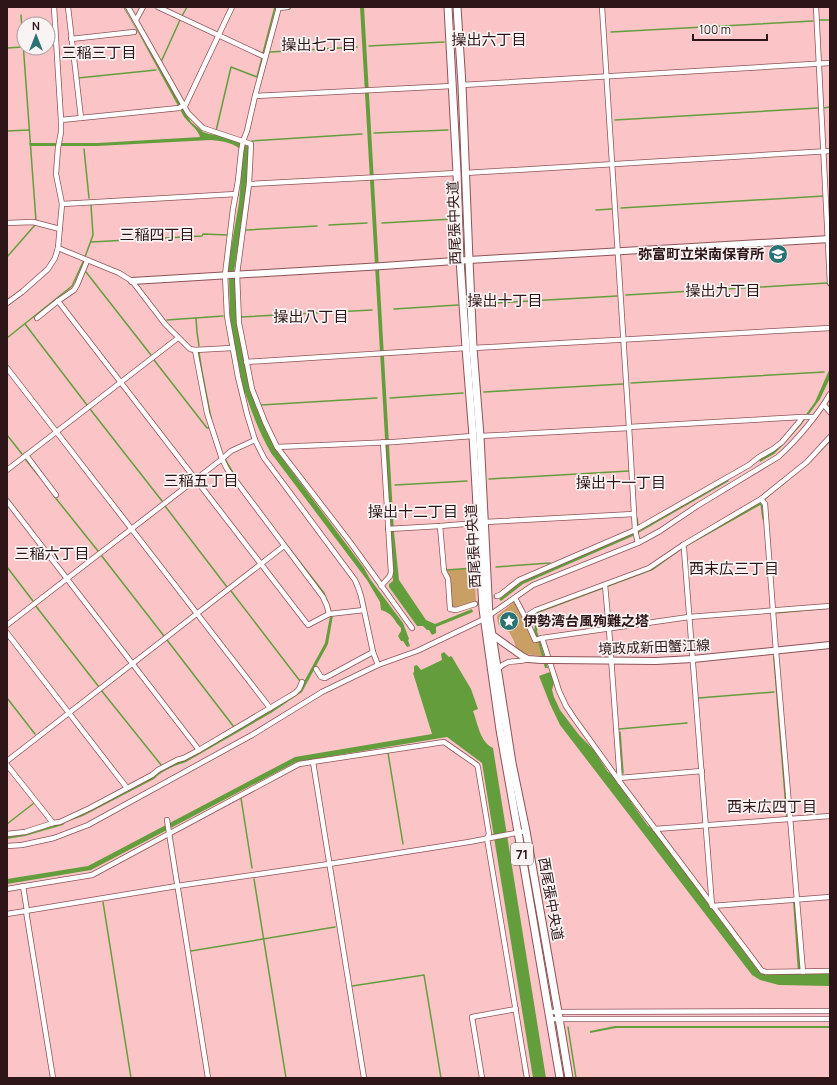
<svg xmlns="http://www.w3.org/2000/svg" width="837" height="1085" viewBox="0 0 837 1085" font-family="Manrope,'Noto Sans JP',sans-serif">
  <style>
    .green { fill: #c99f65 }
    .water { fill: #649e3c }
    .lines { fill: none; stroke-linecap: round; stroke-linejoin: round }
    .stream { stroke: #649e3c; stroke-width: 1.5 }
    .street-tunnel { stroke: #d2a1a4; stroke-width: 4.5; stroke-dasharray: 4.5 2; stroke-linecap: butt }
    .street-casing { stroke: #8e5358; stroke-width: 6 }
    .secondary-casing { stroke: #8e5358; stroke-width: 8 }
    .primary-casing { stroke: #8e5358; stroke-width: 9 }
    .street { stroke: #fff; stroke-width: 4.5 }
    .secondary { stroke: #fff; stroke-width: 6 }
    .primary { stroke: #fff; stroke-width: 7 }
    .secondary-bridge-casing { stroke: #8e5358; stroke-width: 8; stroke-linecap: butt }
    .secondary-bridge { stroke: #fff; stroke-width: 6 }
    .labels { text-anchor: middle; stroke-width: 3.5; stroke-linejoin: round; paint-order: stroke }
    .shield { fill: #faf3f3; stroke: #6b585a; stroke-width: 1 }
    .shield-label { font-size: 13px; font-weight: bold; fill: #2e1618 }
    .street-label { font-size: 14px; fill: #2e1618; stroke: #faf3f3 }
    .poi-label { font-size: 14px; font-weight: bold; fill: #2e1618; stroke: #faf3f3; text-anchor: end }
    .neighbourhood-label { font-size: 15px; fill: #2e1618; stroke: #faf3f3 }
  </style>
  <rect width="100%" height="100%" fill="#fbc4c7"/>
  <g class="green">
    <path d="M474,568L476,601C469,604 461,609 453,607L451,604L446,570Z"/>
    <path d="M514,602L523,617L533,641L538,642L542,656L525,654L516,648L514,641L509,632L498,624L497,616Z"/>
  </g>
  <g class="water">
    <path d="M123,7H124L191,122L203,132L209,134L217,135L249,145L247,180L244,211L233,277L235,278L237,325L250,389L255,404L269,436L276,450L364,568L370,579L403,623L409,639L408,640L410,646L407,647L403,641H401L398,636L401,631V628C393,620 394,614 381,610L380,602L367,580L271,453C260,434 252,413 245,393H244L231,325L230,315L229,277L227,271L239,203L243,152C236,143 222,141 211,140L97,146H30L29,143H98L200,137C199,131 189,123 184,117L139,34Z"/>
    <path d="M360,7H364L394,532L399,580L426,620L435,624L472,609L473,612L436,627V633L432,635L429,630H427L423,626H417L389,587V584L393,581L390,524Z"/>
    <path d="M830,368V378L820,399L801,425L783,445L774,454L760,462L759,459L772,452L802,420L815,402Z"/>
    <path d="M830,440V442L808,464L767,498L762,504L682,549L653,570L541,612L537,631L548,668H545L538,642L534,631L537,612L649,570L685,546L761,502Z"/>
    <path d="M727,479L729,481L633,536L523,584L501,601L499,599L522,581L632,534Z"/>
    <path d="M333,615L328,644L302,692L271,713L186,762C174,766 163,770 154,779L83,816L66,822L63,825L25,836L7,839V837C32,835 59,824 81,814H84L129,789L300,689L325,643L330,616Z"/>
    <path d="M444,652L449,657L451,656L452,657L471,689L478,709L473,711C478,724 480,742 493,748L546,1078H533L482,763L447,737L296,762L91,870L7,884V879L88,866L295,757L432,734L413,673L414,672V666L417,665L421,670L442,660L441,654Z"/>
    <path d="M773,656H775L788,817H786Z"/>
    <path d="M550,672L554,683L552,690L554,697L560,710L579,735L594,750L608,772L613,775L623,789L629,799L648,826L652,828L757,969L764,974L798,973L793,901H795L800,964L802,973H830V986L779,985L760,980L752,975L560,725L550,704L539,676Z"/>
    <path d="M615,1026H830V1028H616L590,1033V1031Z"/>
  </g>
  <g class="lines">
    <g class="stream">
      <path d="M21,15L36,221"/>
      <path d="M182,16L187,7"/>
      <path d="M818,20H830"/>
      <path d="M611,32L813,21"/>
      <path d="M369,46L444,42"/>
      <path d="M7,48L23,47"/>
      <path d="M270,52L357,47"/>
      <path d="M263,53L275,7"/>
      <path d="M161,62L180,20"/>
      <path d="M78,78L156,70"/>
      <path d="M823,108L830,107"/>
      <path d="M615,120L818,108"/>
      <path d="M7,131L29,130"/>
      <path d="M216,131L231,67L257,77L262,58"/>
      <path d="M374,133L448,130"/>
      <path d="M252,141L362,134"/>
      <path d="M84,149L89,198"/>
      <path d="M829,196H830"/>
      <path d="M621,208L824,196"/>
      <path d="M596,210L612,209"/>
      <path d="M382,223L453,219"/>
      <path d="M329,225L367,223"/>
      <path d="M246,230L317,226"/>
      <path d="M91,242L202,236L203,234L228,235"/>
      <path d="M7,257L35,225"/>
      <path d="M85,257L93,235L91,205"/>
      <path d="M86,272L151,355"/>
      <path d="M626,295L827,283"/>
      <path d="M478,304L617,296"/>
      <path d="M394,309L458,305"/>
      <path d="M241,317L372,310"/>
      <path d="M196,318L197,332L199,346"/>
      <path d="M167,320L223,316"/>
      <path d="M25,324L87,405"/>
      <path d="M7,338L72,286L83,262"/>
      <path d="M199,352L202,372L212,423"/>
      <path d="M154,360L207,428H209"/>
      <path d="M631,383L824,372"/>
      <path d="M484,392L623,384"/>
      <path d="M390,398L463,393"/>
      <path d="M261,405L377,398"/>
      <path d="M90,409L162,501"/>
      <path d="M7,435L22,454"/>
      <path d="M225,459L236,478"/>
      <path d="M26,460L38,475"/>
      <path d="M489,479L629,471"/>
      <path d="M395,485L467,481"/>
      <path d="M54,496L98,551"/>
      <path d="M761,503L763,519"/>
      <path d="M165,506L227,587"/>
      <path d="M637,518L638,526"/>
      <path d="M285,543L324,593L327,600L331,612"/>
      <path d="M101,555L164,636"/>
      <path d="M7,567L33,601"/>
      <path d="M496,567L550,563"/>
      <path d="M446,570L474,568"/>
      <path d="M231,591L300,681"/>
      <path d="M35,605L99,687"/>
      <path d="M775,613L830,608"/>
      <path d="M167,640L234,727"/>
      <path d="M101,690L162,766"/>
      <path d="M7,698L35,734"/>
      <path d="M698,698L774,692"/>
      <path d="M619,729L687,723"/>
      <path d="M620,732L623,773"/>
      <path d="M388,753L403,844"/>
      <path d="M241,798L252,868"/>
      <path d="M7,824L34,803"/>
      <path d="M7,831L8,832"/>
      <path d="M254,879L286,1078"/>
      <path d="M103,902L131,1078"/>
      <path d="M191,951L335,927"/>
      <path d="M352,986L424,975L441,1078"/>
      <path d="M568,1027L576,1078"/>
      <path d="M523,1070L525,1078"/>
    </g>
    <path class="street-tunnel" d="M475,604L497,596"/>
    <g class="street-casing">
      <g id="street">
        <path d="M68,7L81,118"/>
        <path d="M128,7L188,113L203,128L251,144L249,184"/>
        <path d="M158,7L265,57"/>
        <path d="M279,7L255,96L247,131L243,141L241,152L238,181L233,209L225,275L227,316L238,377L247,414L255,440L264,458L279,478L355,580L358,587L361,596L373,652L378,665"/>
        <path d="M602,7L629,427L635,530L638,543"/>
        <path d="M816,7L830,283"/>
        <path d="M278,8L288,7"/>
        <path d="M136,20L143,7"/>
        <path d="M71,39L134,32"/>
        <path d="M462,85L830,63"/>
        <path d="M255,96L452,86"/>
        <path d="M185,106L232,7"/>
        <path d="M61,120L179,108L184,105"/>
        <path d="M465,173L830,151"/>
        <path d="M62,204L236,194"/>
        <path d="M7,223L33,222L60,229"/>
        <path d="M58,248L119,273L132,281L165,324L190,349L195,350L207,413L222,459L227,469L323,597L327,606L329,614"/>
        <path d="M87,261L77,285L74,290L58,301L308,625L329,614L364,610"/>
        <path d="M7,303L22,292L48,269L55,258L58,248L62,204L56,174L58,148L61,132V120L54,7"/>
        <path d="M37,318L58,301"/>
        <path d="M473,348L830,328"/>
        <path d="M195,350L232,348"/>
        <path d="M246,362L466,348"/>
        <path d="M7,368L270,708"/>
        <path d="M824,405L830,412"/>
        <path d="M629,427L802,417H814"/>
        <path d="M480,436L629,428"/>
        <path d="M277,447L394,442L473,436"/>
        <path d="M26,455L56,495"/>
        <path d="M7,470L178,338"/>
        <path d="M761,499L765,504L776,651L803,972"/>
        <path d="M7,501L199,750"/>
        <path d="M485,522L634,514"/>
        <path d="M440,526L444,571L448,579L450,609L456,610L475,604"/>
        <path d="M388,529L440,526L477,523"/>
        <path d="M683,545L684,549L712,906"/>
        <path d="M605,585L609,629L620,782"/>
        <path d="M381,586L390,576L391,572L383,442"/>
        <path d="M497,596L500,595L519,580L635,530L749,465L759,457L773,449L782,442L799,422L802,417"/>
        <path d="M515,598L525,617L535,640L542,638L689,617L830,606"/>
        <path d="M525,617L536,610L649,568L683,545L761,499L807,462L830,437"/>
        <path d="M7,625L222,459L231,451L255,440"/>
        <path d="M412,628L350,542L277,447L265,422L252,389L239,323L237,274L249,184L457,173"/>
        <path d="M7,633L127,788"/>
        <path d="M542,638L559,691L566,706L574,718L620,782L762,971L766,972L830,971"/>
        <path d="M316,669L321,677L325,678L373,652"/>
        <path d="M498,669C510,657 516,664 528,659"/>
        <path d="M7,761L284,546"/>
        <path d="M313,762L364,1078"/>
        <path d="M7,765L53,823"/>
        <path d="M619,778L702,771"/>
        <path d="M167,820L208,1078"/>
        <path d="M655,829L830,816"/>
        <path d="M7,834L25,832L53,823L60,822L90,808L152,775L158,770L177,760L184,758L199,750L270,708L295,693L299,689L302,682"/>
        <path d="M7,846L22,845L54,838L88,825L252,735L322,692L378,665L417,651L484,619L533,585L638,543L660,531L697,506L778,457C796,441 818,415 830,394"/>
        <path d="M23,886L27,911"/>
        <path d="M7,889L92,875L299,764L444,742L477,765L478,768L489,834L487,838L527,1078"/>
        <path d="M712,906L830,897"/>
        <path d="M26,911L53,1078"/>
        <path d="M7,914L177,886L329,864L469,842L526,831"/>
        <path d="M550,1012L830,1011"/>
        <path d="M551,1019H830"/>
        <path d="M482,1078L472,1017L516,1009"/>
      </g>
    </g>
    <g class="secondary-casing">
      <g id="secondary">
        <path d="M132,281L383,266L469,260L830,239"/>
        <path d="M491,634L522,656L528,659L541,660"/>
        <path d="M553,660L656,661L693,659L830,645"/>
      </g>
    </g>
    <g class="primary-casing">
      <g id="primary">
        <path d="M448,7L457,173L460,260L466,348L473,436L483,609L500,730L518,832L560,1078"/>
        <path d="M457,7L462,85L469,260L473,348L480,436L489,616L512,763L526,831L558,1012L569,1078"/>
      </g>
    </g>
    <use href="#street" class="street"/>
    <use href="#secondary" class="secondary"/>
    <use href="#primary" class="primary"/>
    <g class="secondary-bridge-casing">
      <path id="secondary-bridge" d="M541,660H553"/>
    </g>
    <use href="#secondary-bridge" class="secondary-bridge"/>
  </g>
  <defs>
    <g id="school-disc" transform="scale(1)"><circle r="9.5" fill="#297373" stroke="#faf3f3"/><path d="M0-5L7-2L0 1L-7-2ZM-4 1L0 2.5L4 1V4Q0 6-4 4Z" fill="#fff"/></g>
    <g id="sight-disc" transform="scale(1)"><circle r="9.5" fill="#297373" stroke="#faf3f3"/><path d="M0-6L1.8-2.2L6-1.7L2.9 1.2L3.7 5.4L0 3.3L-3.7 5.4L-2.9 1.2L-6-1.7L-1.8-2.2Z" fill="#fff"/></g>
  </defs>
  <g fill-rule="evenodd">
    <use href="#school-disc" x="778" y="254"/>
    <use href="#sight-disc" x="509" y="621"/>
  </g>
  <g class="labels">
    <rect class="shield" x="511" y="843" width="22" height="22" rx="3"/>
    <g class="shield-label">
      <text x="522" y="859">71</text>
    </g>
    <g class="street-label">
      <text transform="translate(454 223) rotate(-92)" y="5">西尾張中央道</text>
      <text transform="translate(473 546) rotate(-93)" y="5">西尾張中央道</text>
      <text transform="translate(654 647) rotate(-2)" y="5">境政成新田蟹江線</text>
      <text transform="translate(551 899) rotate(80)" y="5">西尾張中央道</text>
    </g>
    <g class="poi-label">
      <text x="764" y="259">弥富町立栄南保育所</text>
      <text x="523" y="626" text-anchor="start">伊勢湾台風殉難之塔</text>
    </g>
    <g class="neighbourhood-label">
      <text x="489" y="45">操出六丁目</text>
      <text x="319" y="50">操出七丁目</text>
      <text x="99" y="58">三稲三丁目</text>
      <text x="157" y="240">三稲四丁目</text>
      <text x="723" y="296">操出九丁目</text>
      <text x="505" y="306">操出十丁目</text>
      <text x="311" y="322">操出八丁目</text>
      <text x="201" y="486">三稲五丁目</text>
      <text x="621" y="488">操出十一丁目</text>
      <text x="413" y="517">操出十二丁目</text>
      <text x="52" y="559">三稲六丁目</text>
      <text x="734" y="574">西末広三丁目</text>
      <text x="772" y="812">西末広四丁目</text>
    </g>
  </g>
  <rect width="837" height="1085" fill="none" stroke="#2e1618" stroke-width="16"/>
  <g transform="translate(36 36)"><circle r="19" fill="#faf3f3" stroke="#a89b9b"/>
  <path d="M0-3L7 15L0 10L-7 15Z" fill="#297373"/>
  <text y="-6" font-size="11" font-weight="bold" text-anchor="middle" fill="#2e1618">N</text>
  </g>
  <path d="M693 34v6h74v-6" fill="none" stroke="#2e1618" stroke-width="2"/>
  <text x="699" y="34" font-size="12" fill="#2e1618" stroke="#faf3f3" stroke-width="3" paint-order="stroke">100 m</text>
</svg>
